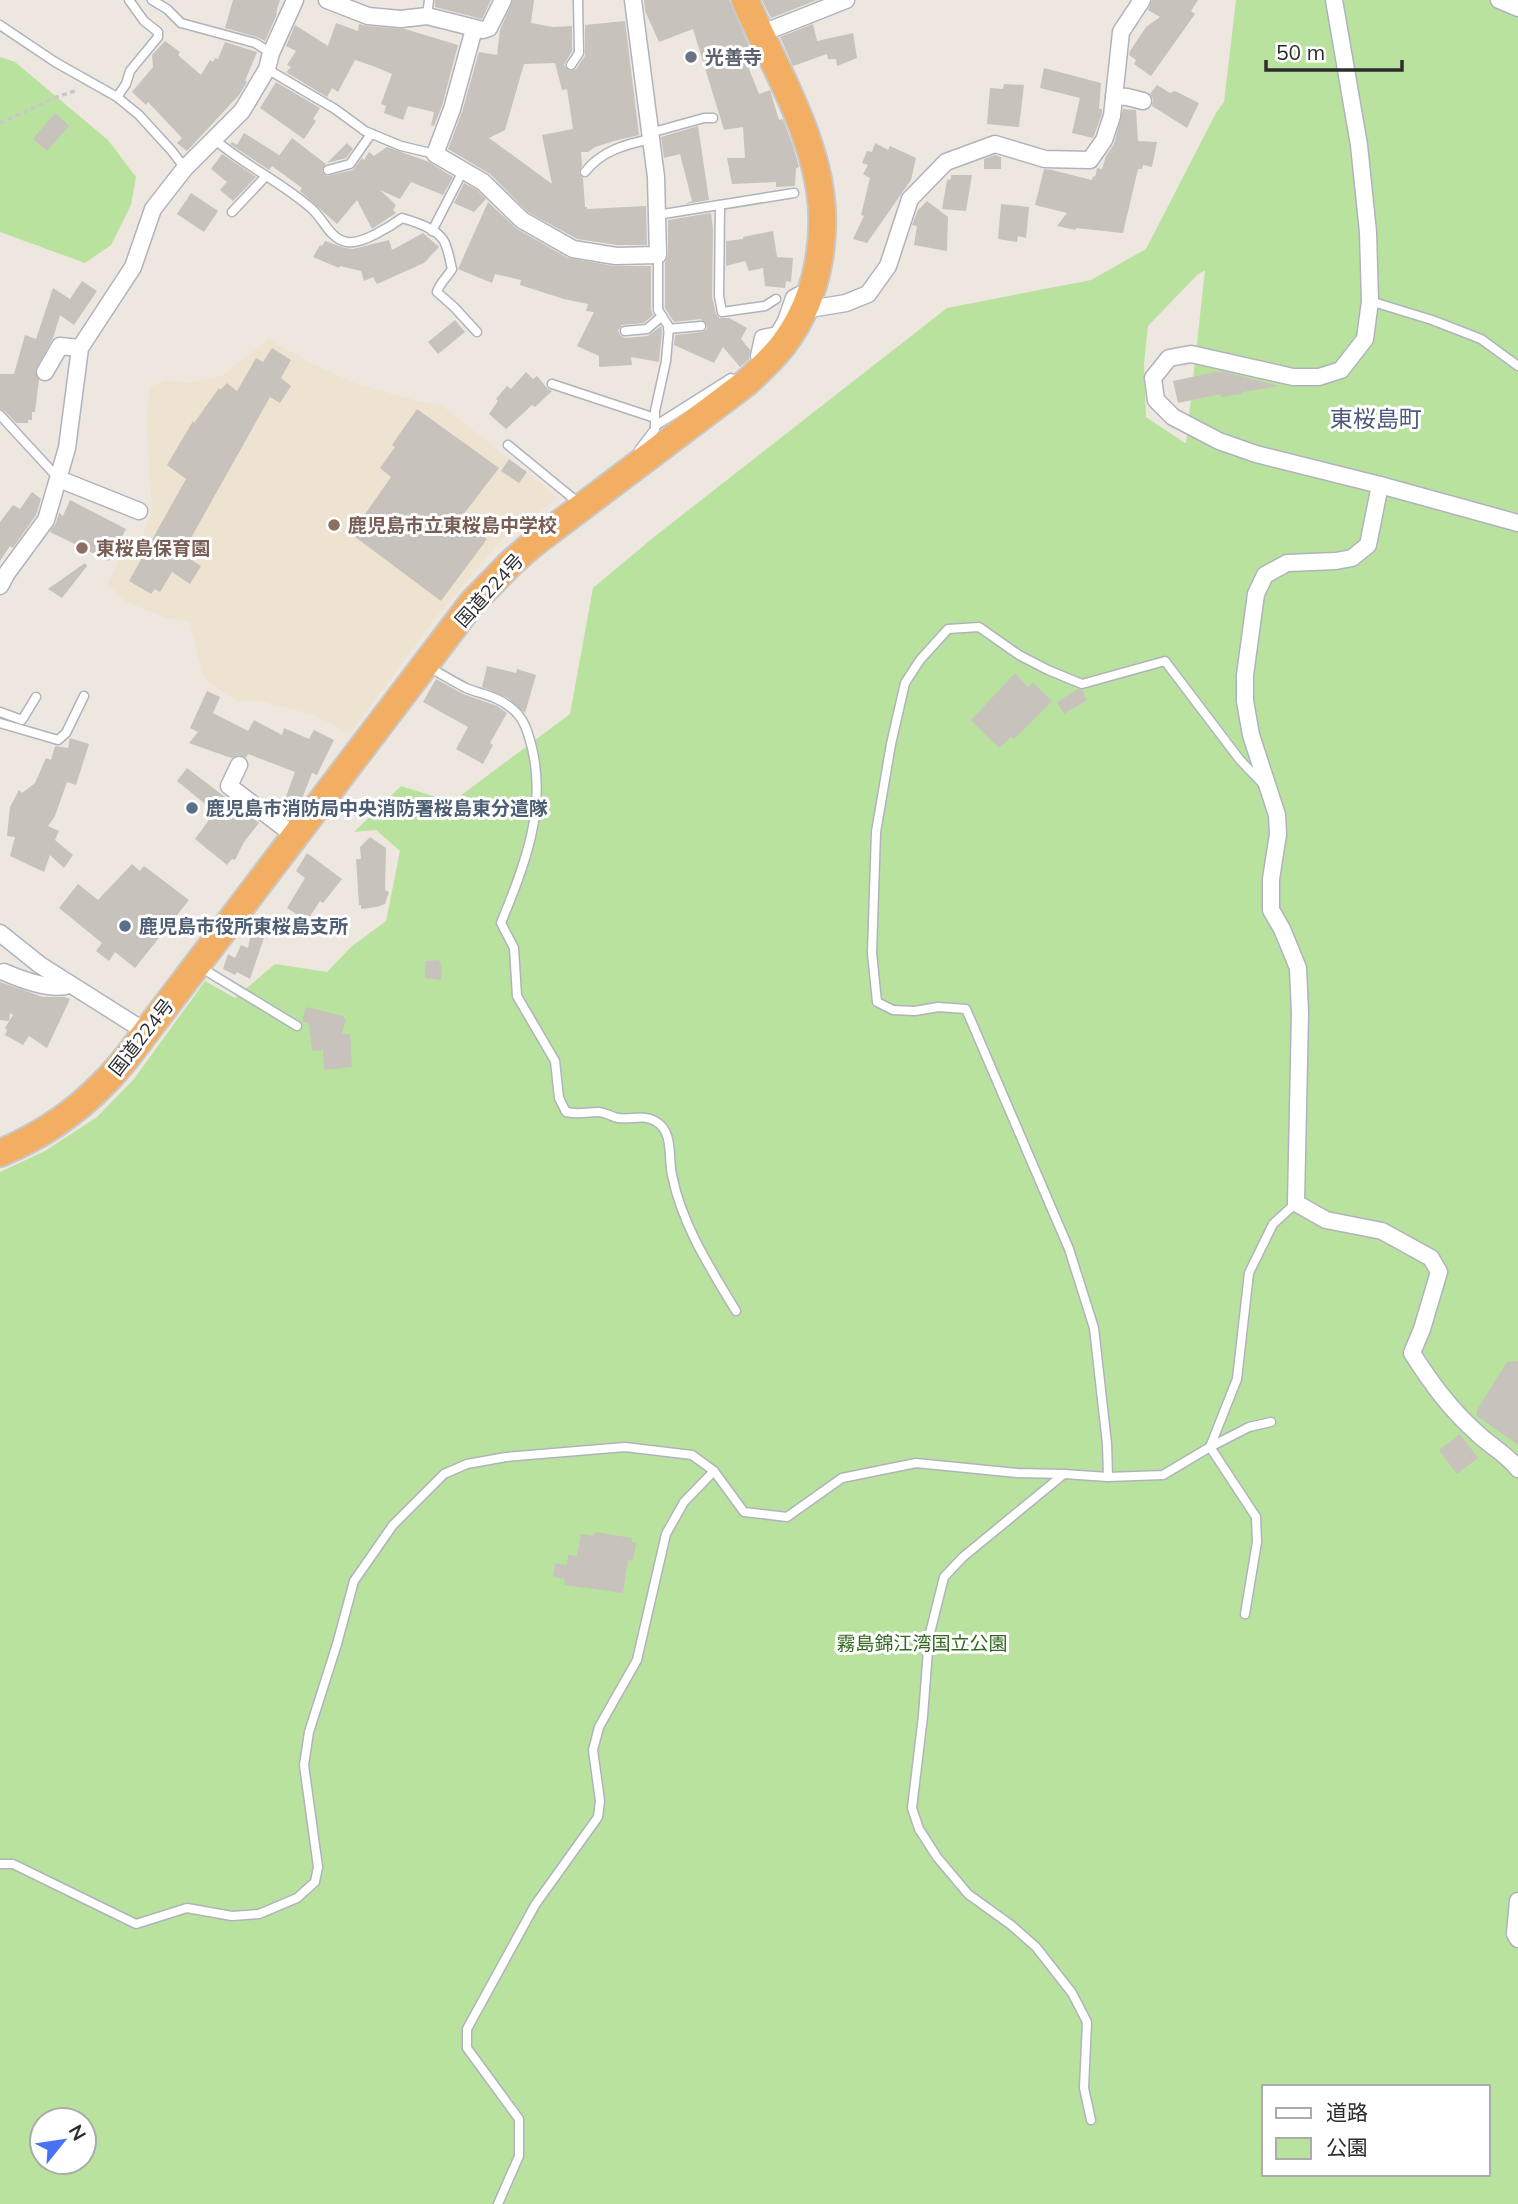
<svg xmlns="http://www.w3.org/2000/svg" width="1518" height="2204" viewBox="0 0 1518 2204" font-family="Mulish,'Noto Sans JP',sans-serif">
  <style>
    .education { fill: #eee3d1 }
    .green { fill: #bae29f; fill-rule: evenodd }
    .building { fill: #c7c2bb; fill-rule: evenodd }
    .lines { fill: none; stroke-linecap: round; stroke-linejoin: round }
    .service-casing { stroke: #b0b3bd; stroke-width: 11 }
    .minor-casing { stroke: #b0b3bd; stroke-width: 19 }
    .trunk-casing { stroke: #c8c8c8; stroke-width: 30 }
    .path { stroke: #c8c8c8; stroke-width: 3.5; stroke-dasharray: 5 3.5; stroke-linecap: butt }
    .service { stroke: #fff; stroke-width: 8 }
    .minor { stroke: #fff; stroke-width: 16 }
    .trunk { stroke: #f2af64; stroke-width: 26 }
    .worship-dot { fill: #6b7280; stroke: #fff; stroke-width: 2.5 }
    .education-dot { fill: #8d6e63; stroke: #fff; stroke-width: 2.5 }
    .service-dot { fill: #5c6f8a; stroke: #fff; stroke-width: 2.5 }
    .labels { text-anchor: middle; stroke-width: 6; stroke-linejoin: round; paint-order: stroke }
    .worship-label { font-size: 19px; font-weight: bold; fill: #5b616d; stroke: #fff; text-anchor: start }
    .education-label { font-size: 19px; font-weight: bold; fill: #785e54; stroke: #fff; text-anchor: start }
    .street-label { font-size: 19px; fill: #2d2d2d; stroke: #fff }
    .service-label { font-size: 19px; font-weight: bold; fill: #4e5e75; stroke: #fff; text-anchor: start }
    .park-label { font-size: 19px; fill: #32691e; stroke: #fff }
    .quarter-label { font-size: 23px; fill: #4e597d; stroke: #fff }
  </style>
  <rect width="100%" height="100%" fill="#eee7e0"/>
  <path class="education" d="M269,339L307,361L351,382L417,401L440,404L558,498L503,538L438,615L350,734L314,715L264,702L238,701L213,686L203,675L189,622L166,618L126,602L108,583L125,548L141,538L152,512L146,415L150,387L166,380L187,383L223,375Z"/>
  <g class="green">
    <path d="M1236,0H1518V2204H0V1172L45,1151L97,1117L134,1079L205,981L235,998L275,964L327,972L352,946L386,921L400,851L376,830L354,832L401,786L452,802L570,714L593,588L654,537L947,308L1091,280L1146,249L1216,113L1224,102ZM1205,270L1186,443H1185L1146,417L1144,364L1148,326L1197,275ZM1264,2087H1488V2174H1264ZM42,2120H84V2162H42Z"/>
    <path d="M0,57L15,62L108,140L136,177L131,205L111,245L85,263L0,232Z"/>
  </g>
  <g class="building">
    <path d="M233,0H280L276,13L277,14L265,41L257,37L225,28Z"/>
    <path d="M435,0H491L482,19L435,7Z"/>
    <path d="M513,0H534L531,23L553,27L572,26V51L564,65L570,71L576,69L585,56V25L625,21L639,135L614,141L595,147L588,152H581L582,165L579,173L583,178L585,207H587V209L646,206L647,245H617L577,239L528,212L490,174L448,149L462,112L479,52L497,55L500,30ZM555,63L562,90L567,89L573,129L542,135L552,184L489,138L505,130L524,64Z"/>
    <path d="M644,0H729L757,64L749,69L759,94L770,90L779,120L783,119L793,146L799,167L796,168L795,186L776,187V182L732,184L727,158H745L743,127L724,130L693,29L659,42L645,11Z"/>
    <path d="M762,0H817L771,18Z"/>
    <path d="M1152,0H1198L1191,11L1195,14L1151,76L1134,64L1136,60L1129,55L1130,51L1146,27L1160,17L1148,10Z"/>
    <path d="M336,23L358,31L359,24L367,26L405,29L458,45L442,106L434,126L431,125L434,112L408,106L403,120L384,113L386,106L381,104L392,74L373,66L355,60L338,92L332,88L327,97L286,72L291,67L287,65L296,51L286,46L295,25L328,46Z"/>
    <path d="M813,24L817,41L853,33L857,58L837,66L836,59H828L827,54L793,66L780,37Z"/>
    <path d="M165,41L180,52L178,55L201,75L210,60L213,62L215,58L218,59L225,42L257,52L245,81L247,82L239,95L187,151L177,143L182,138L148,102L146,105L132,92L153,67L152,55Z"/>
    <path d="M1044,68L1101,83L1099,109H1102V114L1093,138L1072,133L1080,98L1040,88Z"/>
    <path d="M276,82L320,108L313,119L316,121L304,139L260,108Z"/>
    <path d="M1004,84L1024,85L1019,127L987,124L990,88L1003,89Z"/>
    <path d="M1157,85L1170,93L1175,91L1199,103L1187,128L1152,106L1153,99L1150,94Z"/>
    <path d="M1123,109L1136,110L1138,141L1157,142L1152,167L1143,165L1142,169H1138L1123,233L1076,228V230L1057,226L1067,213L1035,205L1044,169L1052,170L1092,180L1093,176L1095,177L1097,168L1102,169L1106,156L1114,144Z"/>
    <path d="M55,113L69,126L47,151L33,139Z"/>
    <path d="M698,126L709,200L685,204L692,201L680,154L664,158L661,137Z"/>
    <path d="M244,133L279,155L278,157L292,138L326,164L322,171L327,176L353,170L362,158L364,160L369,152L374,156L387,147L429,162L453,177L443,195L411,182L400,199L380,190L396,205L393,210L396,213L372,229L357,200L337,224L300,191L302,188L272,166L269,170L230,144L232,142L237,145Z"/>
    <path d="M347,143L353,149L346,158L327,163Z"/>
    <path d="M875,143L888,150L890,146L916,158L911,180L867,243L853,239L864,216L861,215L870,178L863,174L868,165L862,163L867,151L872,152Z"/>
    <path d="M222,154L256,177L233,201L220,190L227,182L211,169Z"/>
    <path d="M995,155L1001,157V169H984V159Z"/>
    <path d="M951,175H972L966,211L942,209L947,180L951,179Z"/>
    <path d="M464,183L477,190L486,199L474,212L454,203Z"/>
    <path d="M191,193L218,211L204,232L177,214Z"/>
    <path d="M927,201L948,217L947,251L914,245L917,226L912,225L918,210Z"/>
    <path d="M488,202L517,229L568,258L614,266H651V310L653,315L644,323L622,325L618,331L620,335L625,338L648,336L661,326L662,331L659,362L631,357L632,365L599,367V356L577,346L594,312L586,311L588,304L564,299L520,285L521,280L495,274L492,283L458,269Z"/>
    <path d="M1001,204L1029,207L1026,238L1018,236L1017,242L998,239Z"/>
    <path d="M711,213L713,229L712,296L716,314L719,318H729L747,328L741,339L750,350L749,359L740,367L723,347L714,363L674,345L675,335L702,332L707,329V325L701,319L674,322L665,308V263L668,255V220Z"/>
    <path d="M773,231L777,257L793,258L791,282L786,281L785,288L765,286L763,268L749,271L745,261L726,266V241L743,239V237Z"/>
    <path d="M423,233L439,247L424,263L377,284L373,277L364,281L361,271L340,266L339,268L313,257L320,245L322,246L325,241L345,248L353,249L389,240L392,250Z"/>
    <path d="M82,281L97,291L74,325L60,315L53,338L35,371L39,380L35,412H32V420H28V423H16L5,411L0,409V374H14L25,335L36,339L53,288L70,299Z"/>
    <path d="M455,320L465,332L438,354L428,342Z"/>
    <path d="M272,348L291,360L281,378L291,386L280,403L270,397L182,554L201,566L190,584L172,572L160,592L155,589L151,594L129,581L186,479L167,465L193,421L194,423L219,388L220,390L227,383L237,391L256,358L263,362Z"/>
    <path d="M526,372L533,379L537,376L548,389L552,391L535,407L532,405L506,429L489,414L498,401L496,399L507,386L511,389Z"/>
    <path d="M1215,372H1224L1279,386L1243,392L1242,394L1221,397L1220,394L1178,403L1173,381Z"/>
    <path d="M417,409L499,468L460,519L487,539L441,601L351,534L391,477L380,468L395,447L392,445Z"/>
    <path d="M509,459L527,472L519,483L501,471Z"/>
    <path d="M32,492L41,499L36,515L13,548L10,546L0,561V522L13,505L20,509Z"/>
    <path d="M70,500L126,529L109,561L50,532L56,523L59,513L63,516Z"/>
    <path d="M85,563L87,566L62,598L48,589Z"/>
    <path d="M487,666L516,673L517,669L536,675L525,713L508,698L482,687Z"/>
    <path d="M1015,673L1028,687L1033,682L1052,701L1014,739L1011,737L999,748L971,720Z"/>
    <path d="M436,679L463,694L497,706L507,713L490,743L493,745L483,764L456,749L468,727L423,702Z"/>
    <path d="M1078,689L1082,690L1087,700L1064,714L1057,702Z"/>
    <path d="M207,691L220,697L213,713L248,731L254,720L282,735L284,728L309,739L314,730L334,740L317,775L312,773L300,804L285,799L295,772L248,754L246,758L239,755L231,758L189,743L198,732L190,728Z"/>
    <path d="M70,738L89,744L76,785L67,782L55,816L48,826L59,831L55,840L73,855L64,868L50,855L44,872L10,856L15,837L7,836L10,807L19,790L22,793L35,783L46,758L51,760L55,746L68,748Z"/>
    <path d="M187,768L259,823L244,842L235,860L232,859L227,865L195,839L215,812L177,781Z"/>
    <path d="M370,837L386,848L385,890L389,892L385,904L377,907L361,909V905H359L356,859H361L360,847Z"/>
    <path d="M307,853L342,879L323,903L320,901L307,921L287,908L305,878L296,871Z"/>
    <path d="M132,864L140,871L144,866L189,900L135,968L115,952L109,961L96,951L102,943L59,908L78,884L98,900Z"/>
    <path d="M254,917L270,920L250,979L237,972L235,975L223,969L228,954L235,958L241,945L248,948Z"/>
    <path d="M439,960L442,968L441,980L425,978L426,961Z"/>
    <path d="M0,982L43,997H65L70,999L47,1048L29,1036L23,1045L5,1035L7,1030L5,1028L13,1015L10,1013L9,1021L0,1020Z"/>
    <path d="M306,1007L344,1016L343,1018L346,1019L342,1034H350L352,1067L324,1070L323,1050L312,1051L309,1024L302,1021Z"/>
    <path d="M1518,1361V1445L1477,1416V1410L1507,1362Z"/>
    <path d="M1460,1434L1478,1458L1457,1474L1439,1450Z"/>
    <path d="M595,1532L632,1538V1542L636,1543L633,1561L628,1560L623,1593L564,1585L565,1579L553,1577L555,1563L567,1565L568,1555L577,1556L581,1534L594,1536Z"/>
  </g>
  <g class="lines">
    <g class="service-casing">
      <g id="service">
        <path d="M152,0L167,9L181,23L255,43L271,53"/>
        <path d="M427,16L429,0"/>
        <path d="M0,25L55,62L117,97L139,115L171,150L185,168"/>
        <path d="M571,65L579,53L578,0"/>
        <path d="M267,69L335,109L365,131L401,146L435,154"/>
        <path d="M117,97L126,84L130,71L158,37V32L144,21L129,0"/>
        <path d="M650,133L704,118H713"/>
        <path d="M214,139C245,166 282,182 312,209C324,220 330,239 347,242C361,245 391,226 402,218C416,222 442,230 446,246C449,253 450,261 452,269C447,278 440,282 437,292L454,307L477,332"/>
        <path d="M328,170L350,164L371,134"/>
        <path d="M585,172C601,151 626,144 651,139"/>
        <path d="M720,205L719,296L722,312L765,306L776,299"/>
        <path d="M232,212L266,176"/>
        <path d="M657,215L794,193"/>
        <path d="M432,231L463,171"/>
        <path d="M1370,301L1432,320L1481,339L1518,366"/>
        <path d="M668,329L701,326"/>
        <path d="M625,331L647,329L662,316"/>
        <path d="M552,384L655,418"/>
        <path d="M0,415L59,479"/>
        <path d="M655,426L731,378L733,379"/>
        <path d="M508,445L580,504"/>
        <path d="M639,450L655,429V411L666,361L669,327L658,310V255"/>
        <path d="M429,667C441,674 454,682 466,688C481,694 497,696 510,707C524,717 528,732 532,748C547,810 524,866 501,923L514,948L517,996L555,1061L559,1098L566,1112C580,1115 585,1112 598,1112C605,1112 612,1117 618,1118C631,1120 643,1114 655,1121C674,1131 668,1157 672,1175C682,1225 710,1268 736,1311"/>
        <path d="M0,712L22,720L36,697"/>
        <path d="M0,723L58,740L66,733L84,696"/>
        <path d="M200,967L297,1026"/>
        <path d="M1064,1474L963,1557L944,1577L929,1637L923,1716L912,1808L919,1829L937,1857L968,1894L1011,1925L1036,1947L1072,1993L1087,2022L1084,2088L1091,2120"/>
        <path d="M1108,1477L1107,1444L1094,1328L1069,1249L966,1009L938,1007L915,1011L893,1010L877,1002L872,953L876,832L891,744L905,683L920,660L948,629L979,627L1019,655L1048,670L1082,684L1165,661L1240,760L1262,783"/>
        <path d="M1245,1614L1257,1542L1256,1517L1210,1447L1249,1427L1271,1422"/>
        <path d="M0,1864H13L136,1924L187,1908L232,1916L259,1914L297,1898L315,1882L318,1867L304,1765L309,1732L337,1644L354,1581L393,1525L444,1474L467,1464L506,1457L625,1447L692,1455L714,1471L744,1512L787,1517L842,1478L916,1463L1017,1473L1064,1474L1108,1477L1163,1475L1210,1447L1237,1379L1249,1273L1273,1224L1296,1203"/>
        <path d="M498,2204L519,2156V2119L467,2048V2029L535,1905L598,1817L600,1801L593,1750L599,1727L637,1660L666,1534L684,1502L714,1471"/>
      </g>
    </g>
    <g class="minor-casing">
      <g id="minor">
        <path d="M327,0L368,16L401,19L427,16L483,30L489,28L503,0"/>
        <path d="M1334,0L1359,145L1368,232L1370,301L1365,339L1341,370L1319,377H1293L1191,354L1169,358L1153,378L1156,400L1173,417L1219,441L1256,454L1380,485L1518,523"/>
        <path d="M1499,0L1518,8"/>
        <path d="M474,29L452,109L435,154L483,182L522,220L573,249L616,256L658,255L656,177L633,0"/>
        <path d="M760,34L846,0"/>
        <path d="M1114,96L1127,97L1143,101"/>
        <path d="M804,310L846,303L868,294L888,266L910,199L946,162L995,144L1045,159L1090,160L1104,140L1112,116L1121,32L1142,0"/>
        <path d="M759,356L763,338L778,335L786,321L794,298L811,289"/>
        <path d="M45,372L60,346L80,348"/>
        <path d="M59,479L139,511"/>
        <path d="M1380,485L1368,545L1352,558L1336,561L1287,563L1265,575L1256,594L1245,675V701L1251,735L1277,815L1278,834L1271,879V910L1282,929L1298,968L1300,1013L1296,1203L1326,1220L1382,1231L1431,1258L1439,1272L1422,1329L1412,1353C1431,1383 1450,1409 1477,1433C1490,1446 1507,1454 1518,1469"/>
        <path d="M0,586L7,573L46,520L67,448L80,348L133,267L153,209L185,168L242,111L267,69L271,53L295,0"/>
        <path d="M239,765L229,786L296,837"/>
        <path d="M0,933L40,965L146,1032"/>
        <path d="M4,972C20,979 52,991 69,985"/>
        <path d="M1518,1901L1515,1934L1518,1939"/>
      </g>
    </g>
    <g class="trunk-casing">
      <path id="trunk" d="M0,1153C39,1137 75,1113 104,1083C120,1068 133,1049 146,1032L472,603L511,563L534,543L746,383C759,371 772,359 783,345C822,293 831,223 814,162C799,106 768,53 745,0"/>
    </g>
    <path class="path" d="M0,123L59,96L78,90"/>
    <use href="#service" class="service"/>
    <use href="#minor" class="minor"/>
    <use href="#trunk" class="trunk"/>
  </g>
  <circle class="worship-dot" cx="691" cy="57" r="7"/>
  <g class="education-dot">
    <circle cx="334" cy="525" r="7"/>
    <circle cx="82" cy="548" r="7"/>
  </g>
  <g class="service-dot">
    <circle cx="192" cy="808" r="7"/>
    <circle cx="125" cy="926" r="7"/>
  </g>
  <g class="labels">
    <g class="worship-label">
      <text x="705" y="64">光善寺</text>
    </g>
    <g class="education-label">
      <text x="348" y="532">鹿児島市立東桜島中学校</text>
      <text x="96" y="555">東桜島保育園</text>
    </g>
    <g class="street-label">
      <text transform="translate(489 590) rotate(-48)" y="7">国道224号</text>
      <text transform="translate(141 1037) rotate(-52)" y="7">国道224号</text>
    </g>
    <g class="service-label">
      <text x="206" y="815">鹿児島市消防局中央消防署桜島東分遣隊</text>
      <text x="139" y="933">鹿児島市役所東桜島支所</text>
    </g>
    <g class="park-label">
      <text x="922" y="1650">霧島錦江湾国立公園</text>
    </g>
    <g class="quarter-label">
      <text x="1376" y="427">東桜島町</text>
    </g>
  </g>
  <rect x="1262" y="2085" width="228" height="91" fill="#ffffff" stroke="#ababab" stroke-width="2"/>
  <rect x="1276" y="2108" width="35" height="10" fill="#ffffff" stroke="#ababab" stroke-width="2"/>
  <text x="1326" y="2120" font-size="21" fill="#2d2d2d">道路</text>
  <rect x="1276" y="2138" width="35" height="21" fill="#bae29f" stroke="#ababab" stroke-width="2"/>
  <text x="1326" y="2155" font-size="21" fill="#2d2d2d">公園</text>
  <g transform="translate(63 2141) rotate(60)"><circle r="33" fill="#ffffff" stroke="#ababab" stroke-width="2"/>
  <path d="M0-5L12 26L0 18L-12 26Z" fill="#4772f4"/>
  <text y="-10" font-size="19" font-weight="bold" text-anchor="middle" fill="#2d2d2d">N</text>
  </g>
  <path d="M1266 60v10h136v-10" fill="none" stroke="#2d2d2d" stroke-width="3.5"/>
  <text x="1276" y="60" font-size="21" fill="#2d2d2d" stroke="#ffffff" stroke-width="5" paint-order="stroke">50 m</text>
</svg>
